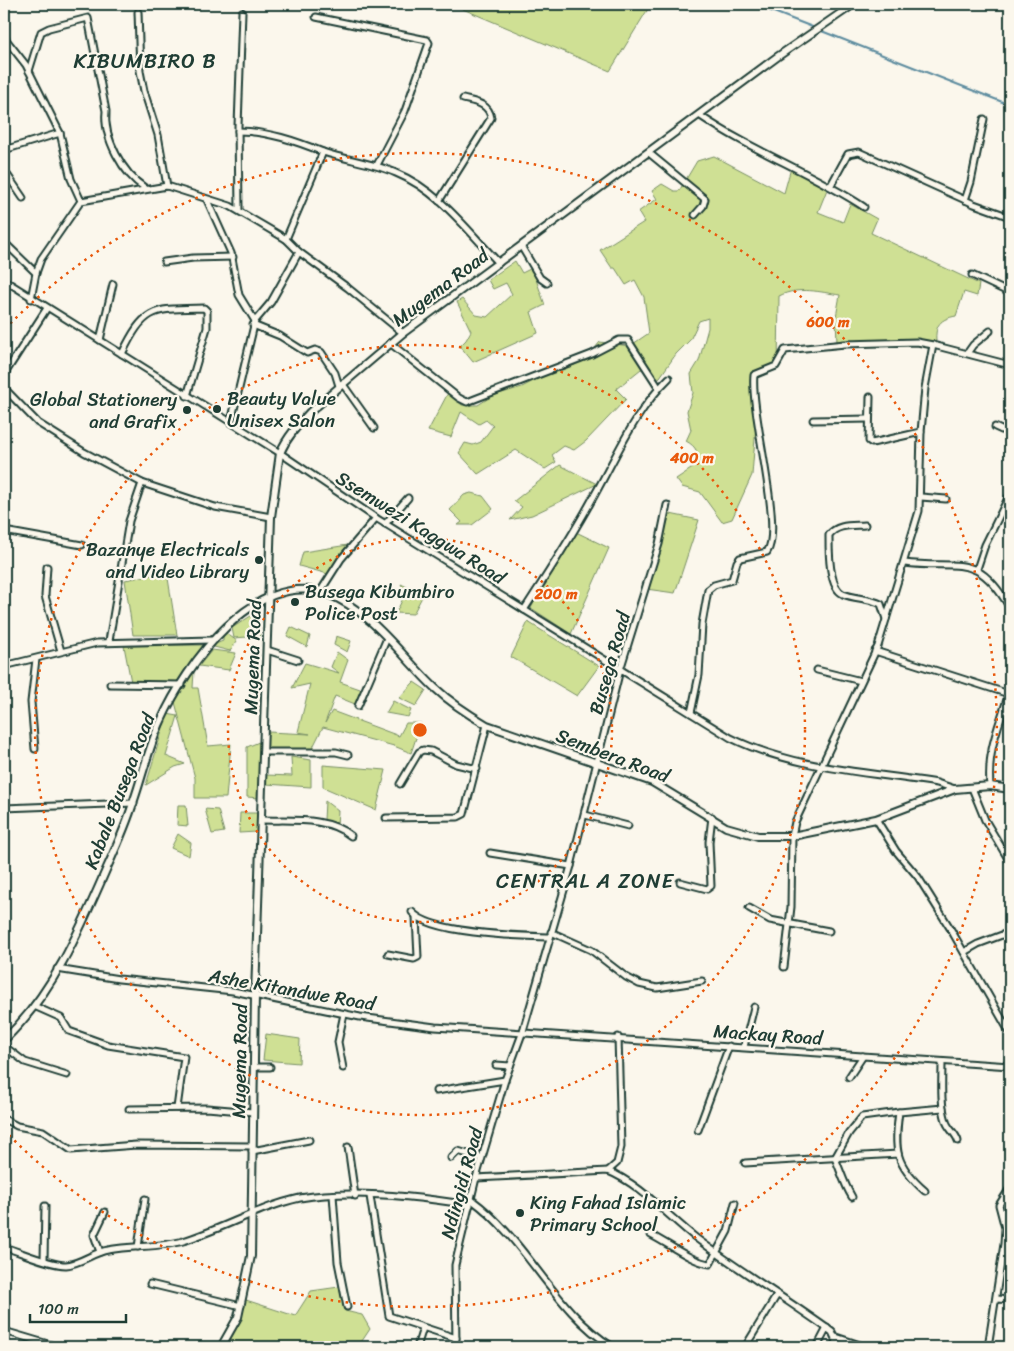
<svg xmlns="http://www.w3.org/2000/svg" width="1014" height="1351" viewBox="0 0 1014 1351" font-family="Sriracha,sans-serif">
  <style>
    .green { fill: #cfe094; stroke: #778e64 }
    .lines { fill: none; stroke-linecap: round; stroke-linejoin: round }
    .stream { stroke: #5d8c9f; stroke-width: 2 }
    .minor-casing { stroke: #1f3d34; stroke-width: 9 }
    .tertiary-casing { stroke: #1f3d34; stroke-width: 10 }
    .minor { stroke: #fbf7ec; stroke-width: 5 }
    .tertiary { stroke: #fbf7ec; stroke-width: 6 }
    .ring { fill: none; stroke: #e8590c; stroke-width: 2.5; stroke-dasharray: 2.5 5 }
    .poi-dot { fill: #1f3d34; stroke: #fbf7ec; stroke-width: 2 }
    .labels { text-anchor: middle; stroke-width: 4.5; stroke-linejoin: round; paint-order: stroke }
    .street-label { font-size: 19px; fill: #1f3d34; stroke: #fbf7ec }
    .poi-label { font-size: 19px; fill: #1f3d34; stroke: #fbf7ec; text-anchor: start }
    .quarter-label { font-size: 21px; letter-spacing: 1px; fill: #1f3d34; stroke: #fbf7ec }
    .centre { fill: #e8590c; stroke: #fbf7ec; stroke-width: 2.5 }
    .ring-label { font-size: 15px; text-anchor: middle; font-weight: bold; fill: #e8590c; stroke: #fbf7ec; stroke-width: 4.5; stroke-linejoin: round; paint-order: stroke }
  </style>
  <rect width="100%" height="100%" fill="#fbf7ec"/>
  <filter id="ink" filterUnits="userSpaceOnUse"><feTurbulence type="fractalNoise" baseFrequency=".02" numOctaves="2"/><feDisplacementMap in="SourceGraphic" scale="10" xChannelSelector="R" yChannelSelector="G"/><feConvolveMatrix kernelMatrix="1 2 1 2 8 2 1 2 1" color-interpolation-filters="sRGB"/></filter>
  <g filter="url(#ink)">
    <g class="green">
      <path d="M451,4H651L610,71Z"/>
      <path d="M714,156L784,193L791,168L828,187L818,212L843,222L850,204L877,219L871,233L979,284L977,296L964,292L956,316C940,319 935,325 936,341L908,339L837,343L836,317L840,295C820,292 799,286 779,296L778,368L757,374L754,383L757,413L752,475L732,519L722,522L700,492L682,487L676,479L697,465C699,453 697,447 686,441L691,430L687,411L693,393L691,374L699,361L708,328V318L699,321L690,340L676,354L660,377L656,380L649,371L641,369L616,389L626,399L586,441L574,450L564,446L552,455L556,462L545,469L516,450L478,474L459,453L465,443L473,445L481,442L493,426L486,420L479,424L461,412L451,437L428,431L448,393L462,405H478L492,396L522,387L543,376L575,365L579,359L597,356L595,348L600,342L630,346L649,333L644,297L635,280L626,285L615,268H612L600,250L644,222L638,212L657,199L652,191L662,184L674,191H679L697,161Z"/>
      <path d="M515,261L522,273L532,268L545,305L531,312L538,333L473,362L460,346L466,340L471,331L457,302L462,299L476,315L487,317L512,294L506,283L493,289L488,280Z"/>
      <path d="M560,465L597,484L532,515L510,520L522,507L514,501Z"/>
      <path d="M471,493L483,496L493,509L472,525H458L462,522L450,510L464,495Z"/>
      <path d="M670,514L699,520L675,593L646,589Z"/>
      <path d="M574,531L609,548L571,634L531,608Z"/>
      <path d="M348,545L328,574L299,566L303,552Z"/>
      <path d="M167,572L177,635H133L125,580Z"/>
      <path d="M401,584L423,595L413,614L396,613L405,594Z"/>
      <path d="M257,612L260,636L234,638L232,628Z"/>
      <path d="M528,622L599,666L577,696L511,657Z"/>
      <path d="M291,627L310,636L307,647L287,636Z"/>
      <path d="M223,631L237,641L230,651L210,646L223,641Z"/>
      <path d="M336,636L351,641L347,652L334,645Z"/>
      <path d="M204,645L177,683L131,682L124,646Z"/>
      <path d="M212,650L236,653L229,670L199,666Z"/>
      <path d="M337,652L348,660L340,682L363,690L355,704L335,696L325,723L332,711L399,736L406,723H421L411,753L394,746L323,727L312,749H264L268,732L310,734L298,732L310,684L292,688L305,663L339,673L331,667Z"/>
      <path d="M194,671L193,688H198L208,746L231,744L226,798H195V778L175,702Z"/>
      <path d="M414,682L426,690L416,706L399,698Z"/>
      <path d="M393,701L411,710L408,717L386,713Z"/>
      <path d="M167,714L178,716L166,756L185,764L175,767L146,785Z"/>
      <path d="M259,742V798L247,797V747Z"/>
      <path d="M291,757L311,760V787L266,784V775L292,776Z"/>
      <path d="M323,765L386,770L376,810L323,787Z"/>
      <path d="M325,801L338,811L337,825L324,820Z"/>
      <path d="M178,805H186L188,826L177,825Z"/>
      <path d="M205,809L218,810L224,832L212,834Z"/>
      <path d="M240,813H258L257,832L239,833Z"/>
      <path d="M178,834L191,843L189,856L171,848Z"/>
      <path d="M266,1034L300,1039L299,1063L263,1060Z"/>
      <path d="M339,1287L345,1311L362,1315L370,1329L358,1347H226L237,1327L246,1300L295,1316L311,1291Z"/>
    </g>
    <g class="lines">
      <g class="stream">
        <path d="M753,4L815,28"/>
        <path d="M819,30L1010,105"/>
      </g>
      <g class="minor-casing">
        <g id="minor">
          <path d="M138,12L140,71L144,91L158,135L167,186"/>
          <path d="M316,17L427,40L429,43L405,111L377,165"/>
          <path d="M4,37L26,65L60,133L71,179L81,201"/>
          <path d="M29,71L41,32L49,28L88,18L106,111C103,138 123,174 145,188"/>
          <path d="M699,115C752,151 811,172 864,207"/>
          <path d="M238,131C267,131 296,141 323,152"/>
          <path d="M4,150L60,133"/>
          <path d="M649,153L705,199L703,206L695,215"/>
          <path d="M4,170L23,198"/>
          <path d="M831,185L848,154L859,152L974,204L1010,217"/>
          <path d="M207,200L231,253L239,295L255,321"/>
          <path d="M965,200L971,182L984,119"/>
          <path d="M439,201L491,118C489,103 475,102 463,99"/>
          <path d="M239,210L238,126L242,12"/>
          <path d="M286,239L323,152C347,160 373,163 396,173C438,190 468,231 499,263"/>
          <path d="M4,242L36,273"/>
          <path d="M521,246L540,278L547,283"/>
          <path d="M164,262L193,258L233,257"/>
          <path d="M972,275L1010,293"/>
          <path d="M4,280L280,453L376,518L731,738C794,769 868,772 937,783L955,789"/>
          <path d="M31,299L36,273L41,259L81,201L167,186L230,206L286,239L299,252L348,288L403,333"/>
          <path d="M253,325L280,336L307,353L315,350L321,352L335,373L339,386"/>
          <path d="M100,340L113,284"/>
          <path d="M390,343L459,398L467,402L592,354L619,340H628L659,388"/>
          <path d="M968,352L973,345L990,331"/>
          <path d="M122,354C145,306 154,309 204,308L207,311V328L187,396"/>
          <path d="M4,375L47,308"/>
          <path d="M342,383L374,428"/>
          <path d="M4,388L38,423L84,452L142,483L215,507L271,517"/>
          <path d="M870,397L869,441L872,443L921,432"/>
          <path d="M813,420L869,419"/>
          <path d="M231,422L255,321L271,302L299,252"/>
          <path d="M995,427L1010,434"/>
          <path d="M921,497L946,499"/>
          <path d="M385,524L408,498"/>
          <path d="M865,525C852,526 837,524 829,535C829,549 828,587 843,594C855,599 869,598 881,604L886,619"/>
          <path d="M4,531L82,545"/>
          <path d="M904,563C959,570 976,550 1010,608"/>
          <path d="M47,567L45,596L61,651"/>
          <path d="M977,569L985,545L1010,494"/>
          <path d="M320,592L341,559L376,518"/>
          <path d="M524,610C548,573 573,535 594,496C617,455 635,411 669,378"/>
          <path d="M109,641L129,521L142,483"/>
          <path d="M267,650L298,660"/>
          <path d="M875,651L1009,694"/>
          <path d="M4,666L97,643L212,640"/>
          <path d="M817,670L861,681"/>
          <path d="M110,684L182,685"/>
          <path d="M358,706L387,638"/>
          <path d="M691,713L699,675L702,624L708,590L714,585L732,580L737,562L740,558L767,552C784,529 750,413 754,375L776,366L785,350L845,344L917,342L933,345"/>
          <path d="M35,749L31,702L36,659"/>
          <path d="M263,752H336L348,755"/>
          <path d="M400,784L419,752L423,750L431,751L456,764L477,769"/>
          <path d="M990,786C987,746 1000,726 1010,689"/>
          <path d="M972,788L985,820L1010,862"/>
          <path d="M4,808L134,803"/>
          <path d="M585,815L628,826"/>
          <path d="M386,818L458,817L464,814L487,725"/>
          <path d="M876,819L896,851L918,877L950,928L1010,1033"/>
          <path d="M261,820C291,821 327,816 351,836"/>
          <path d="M490,853L571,866"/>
          <path d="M680,882L707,889L711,886L709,842L712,817"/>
          <path d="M749,908L770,920L829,931"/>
          <path d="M412,912C431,934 520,936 550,937"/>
          <path d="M551,932L591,950L626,977L639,984L657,988L702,981"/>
          <path d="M964,952L978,944L1010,932"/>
          <path d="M388,954L414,959L418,957L416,917"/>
          <path d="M784,967L791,907L792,836L795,822L878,646L919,511L921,432L925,388L933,345L1010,365"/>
          <path d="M57,969L119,979L233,991L360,1017L435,1027L1010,1066"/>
          <path d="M34,1006L61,1018L69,1031L108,1045L184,1057L177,1108"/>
          <path d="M4,1046L25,1062L67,1075"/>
          <path d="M744,1047L754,1007"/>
          <path d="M942,1062C942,1082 940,1102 946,1121C948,1129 956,1133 958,1141"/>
          <path d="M496,1065L510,1066"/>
          <path d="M254,1067H270"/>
          <path d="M343,1068L338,1042L344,1014"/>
          <path d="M849,1077L863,1056"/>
          <path d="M436,1091L505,1080"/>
          <path d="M129,1109L207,1108L253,1112"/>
          <path d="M4,1119L17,1126L43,1131L71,1150L136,1145L251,1146"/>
          <path d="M698,1130L729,1046"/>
          <path d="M348,1147L355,1196"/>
          <path d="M252,1151L309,1140"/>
          <path d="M451,1158L458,1151L481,1158"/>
          <path d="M745,1163L898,1154"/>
          <path d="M608,1171L617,1163L621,1147L618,1037"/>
          <path d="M476,1178L608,1171C639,1183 670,1218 696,1238C740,1271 788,1300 832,1332L839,1347"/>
          <path d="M925,1191C895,1165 894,1150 899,1112L943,1108"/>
          <path d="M333,1195L338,1262L347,1307"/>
          <path d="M370,1196L389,1316L456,1338"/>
          <path d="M852,1197C844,1184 841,1172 835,1158L849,1133L862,1117L899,1112"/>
          <path d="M472,1200C527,1240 554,1311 613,1347"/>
          <path d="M651,1235C667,1243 694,1263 710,1264L728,1231L735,1203"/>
          <path d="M4,1247C21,1252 49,1265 66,1265C80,1264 94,1252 108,1250C133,1245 159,1248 183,1241C223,1229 259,1207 300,1198C350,1189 421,1197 470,1205"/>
          <path d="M138,1247L145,1199"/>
          <path d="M100,1252L94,1235L105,1212"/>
          <path d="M44,1260L45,1206"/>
          <path d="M150,1284L241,1306"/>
          <path d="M997,1299L1010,1300"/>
          <path d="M4,1331L58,1347"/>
          <path d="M836,1337L866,1347"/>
          <path d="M417,1347L423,1328"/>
          <path d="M456,1347L455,1265L476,1178L505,1080L523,1031L571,866L620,670L659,544L667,505"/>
          <path d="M745,1347L777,1295"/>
          <path d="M817,1347L827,1328"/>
          <path d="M988,1347L1004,1244L1005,1228L999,1205L1010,1188"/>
        </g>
      </g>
      <g class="tertiary-casing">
        <g id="tertiary">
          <path d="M4,1040C52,995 80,930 106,870C116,848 127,824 134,800C143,774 149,746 161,721C186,665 255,568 328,594C372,611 402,657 435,688C451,703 468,714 487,725L652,782L726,827L758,836H792L876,819L955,789L990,786L1010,789"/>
          <path d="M221,1347L238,1317L251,1256L255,995L271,517L280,453C287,437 298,425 310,412L403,333L777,57L854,4"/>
        </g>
      </g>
      <use href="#minor" class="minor"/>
      <use href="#tertiary" class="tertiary"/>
    </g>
  </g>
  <g class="ring">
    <circle cx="420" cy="730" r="192"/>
    <circle cx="420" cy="730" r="385"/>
    <path d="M5 329A577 577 0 1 1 5 1131"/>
  </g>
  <g class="poi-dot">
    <circle cx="217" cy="409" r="5"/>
    <circle cx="187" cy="410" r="5"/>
    <circle cx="259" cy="560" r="5"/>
    <circle cx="295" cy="602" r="5"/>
    <circle cx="520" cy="1213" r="5"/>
  </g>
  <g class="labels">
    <g class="street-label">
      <text transform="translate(440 287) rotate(-37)" y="7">Mugema Road</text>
      <text transform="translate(421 527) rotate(32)" y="7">Ssemwezi Kaggwa Road</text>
      <text transform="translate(252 657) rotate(-88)" y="7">Mugema Road</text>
      <text transform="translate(609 663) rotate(-74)" y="7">Busega Road</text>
      <text transform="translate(613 755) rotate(21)" y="7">Sembera Road</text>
      <text transform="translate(119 791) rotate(-69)" y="7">Kabale Busega Road</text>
      <text transform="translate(292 989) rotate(10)" y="7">Ashe Kitandwe Road</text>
      <text transform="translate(768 1034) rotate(4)" y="7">Mackay Road</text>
      <text transform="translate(239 1061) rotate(-89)" y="7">Mugema Road</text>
      <text transform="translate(461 1183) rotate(-75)" y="7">Ndingidi Road</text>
    </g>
    <g class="poi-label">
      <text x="227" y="405">Beauty Value<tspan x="227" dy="22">Unisex Salon</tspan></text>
      <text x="177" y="406" text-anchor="end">Global Stationery<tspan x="177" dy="22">and Grafix</tspan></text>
      <text x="249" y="556" text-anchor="end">Bazanye Electricals<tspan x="249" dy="22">and Video Library</tspan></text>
      <text x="305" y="598">Busega Kibumbiro<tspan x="305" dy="22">Police Post</tspan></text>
      <text x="530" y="1209">King Fahad Islamic<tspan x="530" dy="22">Primary School</tspan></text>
    </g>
    <g class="quarter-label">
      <text x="145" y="68">KIBUMBIRO B</text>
      <text x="585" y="888">CENTRAL A ZONE</text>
    </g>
  </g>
  <circle cx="420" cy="730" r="8" class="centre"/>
  <g class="ring-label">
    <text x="828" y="327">600 m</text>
    <text x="692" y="463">400 m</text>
    <text x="556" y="599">200 m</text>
  </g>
  <rect width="1014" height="1351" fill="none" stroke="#fbf7ec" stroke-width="20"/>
  <rect x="10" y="10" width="994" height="1331" fill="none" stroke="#1f3d34" stroke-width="2" filter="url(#ink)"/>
  <path d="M30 1314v8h96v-8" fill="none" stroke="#1f3d34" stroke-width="2.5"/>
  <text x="38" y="1314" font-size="15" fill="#1f3d34" stroke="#fbf7ec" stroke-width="4" paint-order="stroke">100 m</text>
</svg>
